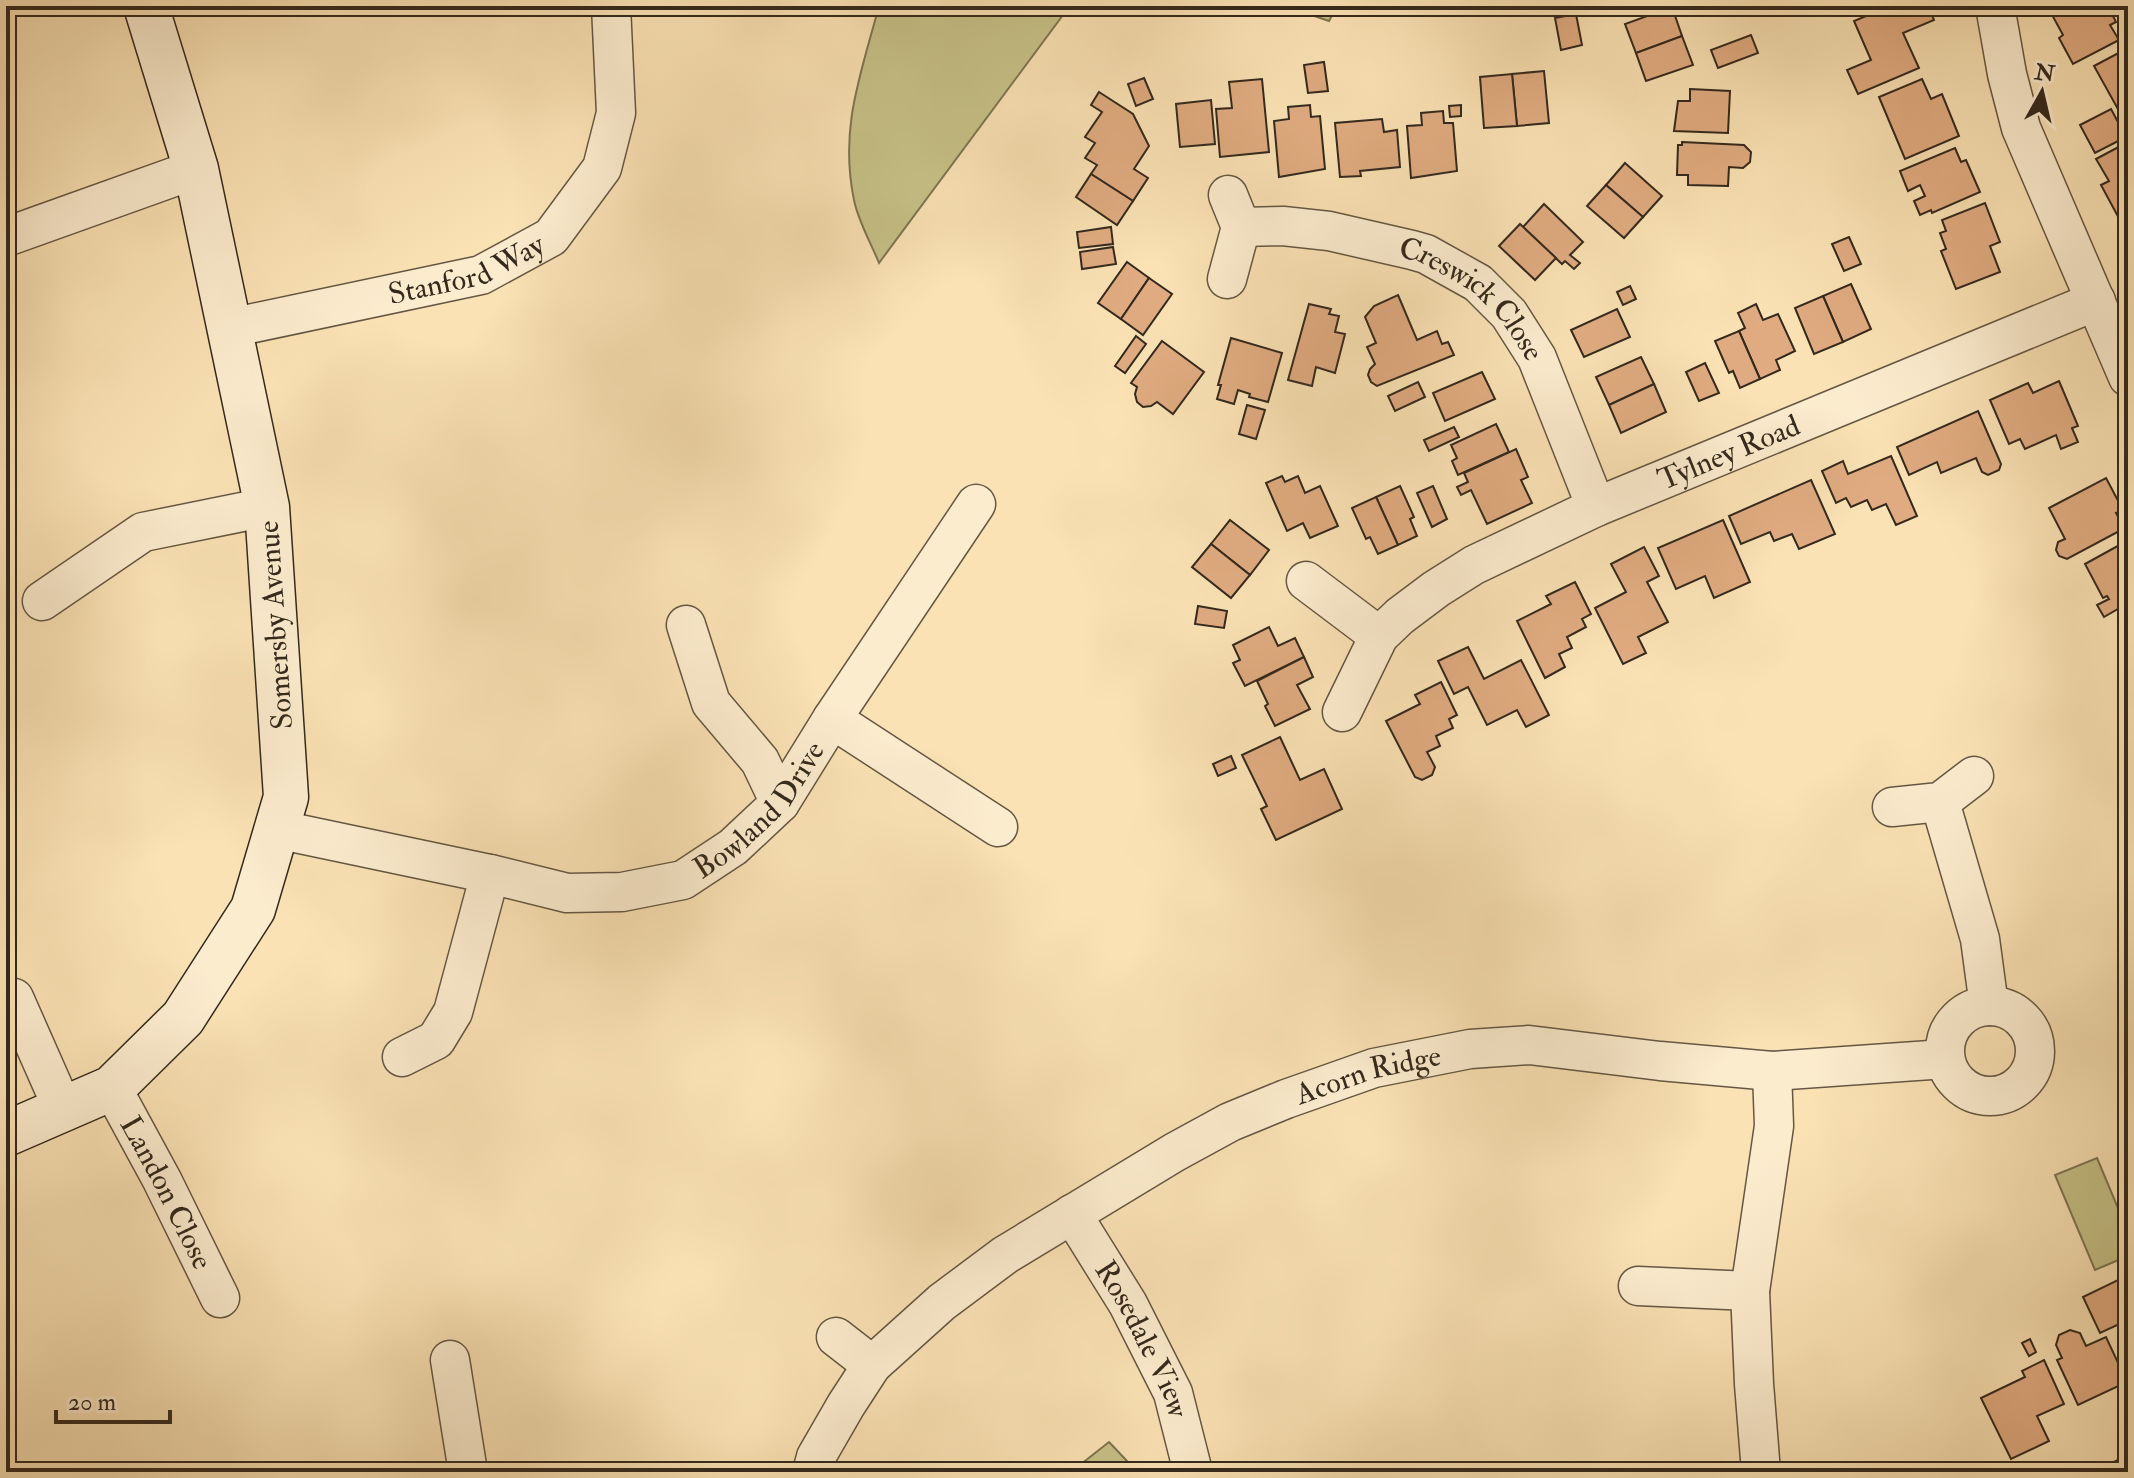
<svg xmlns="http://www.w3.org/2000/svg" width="2134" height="1478" viewBox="0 0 2134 1478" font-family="'IM FELL Double Pica',serif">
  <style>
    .green { fill: #c6c187; stroke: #7c7552; stroke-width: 2 }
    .building { fill: #e0ab80; stroke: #33291d; stroke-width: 2 }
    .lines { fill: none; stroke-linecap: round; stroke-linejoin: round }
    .street-casing { stroke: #655743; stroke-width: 41 }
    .secondary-casing { stroke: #33291d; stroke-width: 47 }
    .street { stroke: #fcecce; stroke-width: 38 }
    .secondary { stroke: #fcecce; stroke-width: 44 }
    .labels { text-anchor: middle; stroke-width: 6; stroke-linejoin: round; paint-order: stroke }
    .street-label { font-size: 30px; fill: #33291d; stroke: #fcecce }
  </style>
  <rect width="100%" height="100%" fill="#fae2b4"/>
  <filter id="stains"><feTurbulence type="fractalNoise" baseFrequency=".0025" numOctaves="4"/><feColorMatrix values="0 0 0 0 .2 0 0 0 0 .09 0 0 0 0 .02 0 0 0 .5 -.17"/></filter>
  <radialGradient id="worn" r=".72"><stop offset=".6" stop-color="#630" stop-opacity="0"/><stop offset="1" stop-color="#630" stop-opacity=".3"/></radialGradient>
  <g class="green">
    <path d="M879,6H1062L1063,15L879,263C871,243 858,221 854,200C839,128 861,74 879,6Z"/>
    <path d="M1285,6H1337L1329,21Z"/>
    <path d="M2097,1158L2128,1232V1256L2095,1270L2055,1175Z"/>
    <path d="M1109,1442L1128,1462L1119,1472H1071Z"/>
  </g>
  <g class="building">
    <path d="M1890,6H1928L1934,20L1903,33L1919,68L1858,94L1847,70L1871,60L1854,21Z"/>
    <path d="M2064,6H2108L2116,22L2110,25L2119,40L2073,64L2059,38L2063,35L2051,13Z"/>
    <path d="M1672,7L1682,36L1636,53L1625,24Z"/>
    <path d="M1576,14L1582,45L1561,50L1555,18Z"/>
    <path d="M1751,35L1758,53L1718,68L1711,50Z"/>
    <path d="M1682,36L1693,65L1646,81L1636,53Z"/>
    <path d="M2128,48V106L2119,111L2094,66Z"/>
    <path d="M1324,62L1328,91L1308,93L1304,65Z"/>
    <path d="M1544,71L1549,123L1517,126L1512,74Z"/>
    <path d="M1512,74L1517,126L1484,128L1480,77Z"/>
    <path d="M1144,78L1153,99L1136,106L1128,84Z"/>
    <path d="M1262,79L1269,152L1220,157L1216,109L1232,108L1229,82Z"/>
    <path d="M1922,79L1931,99L1942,94L1959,136L1905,159L1879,97Z"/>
    <path d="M1690,89L1730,91L1728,133L1674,131L1678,101H1690Z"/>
    <path d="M1099,92L1133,114L1149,146L1134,169L1148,178L1133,201L1091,174L1097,165L1085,158L1095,143L1085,137L1102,112L1091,105Z"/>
    <path d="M1211,100L1215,144L1180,147L1176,104Z"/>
    <path d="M1310,105L1311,117L1320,116L1325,169L1279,177L1274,121L1289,119L1288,107Z"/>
    <path d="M1461,105V116L1450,117L1449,106Z"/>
    <path d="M2111,109L2126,137L2095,153L2080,125Z"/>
    <path d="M1443,111L1444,123H1453L1457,171L1411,178L1407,126L1422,125L1421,113Z"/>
    <path d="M1382,119L1384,132L1397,130L1400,167L1360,171L1361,176L1340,177L1335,123Z"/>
    <path d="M1682,142L1744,145L1751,152L1750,162L1743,168L1729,167L1728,186L1688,185V175H1677L1678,145H1682Z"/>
    <path d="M2128,142V221L2122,224L2101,185L2109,181L2096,159Z"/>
    <path d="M1955,148L1961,162L1966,160L1980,192L1932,213L1931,210L1920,215L1914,201L1925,196L1920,185L1908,191L1900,171Z"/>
    <path d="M1625,163L1662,196L1643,217L1606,185Z"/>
    <path d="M1091,174L1133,201L1117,225L1076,197Z"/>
    <path d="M1606,185L1643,217L1624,238L1587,206Z"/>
    <path d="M1985,203L2000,242L1990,246L2000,272L1956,289L1941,251L1946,249L1940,233L1946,231L1942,220Z"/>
    <path d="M1544,204L1583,242L1570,255L1580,263L1574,269L1565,261L1562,264L1523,227Z"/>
    <path d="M1520,224L1556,258L1535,280L1499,246Z"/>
    <path d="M1111,227L1113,244L1079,248L1077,232Z"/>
    <path d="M1849,237L1861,264L1844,271L1832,244Z"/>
    <path d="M1113,247L1116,264L1082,269L1080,252Z"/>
    <path d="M1127,262L1149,278L1121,319L1098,303Z"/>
    <path d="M1149,278L1172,294L1143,335L1121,319Z"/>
    <path d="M1851,284L1871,329L1843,342L1823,296Z"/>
    <path d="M1630,286L1636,299L1623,305L1617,292Z"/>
    <path d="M1398,295L1417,340L1437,331L1442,344L1448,342L1454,355L1377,386L1371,382L1368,375L1370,369L1375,364L1367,347L1376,343L1365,317L1374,306Z"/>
    <path d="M1823,296L1843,342L1814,354L1795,308Z"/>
    <path d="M1309,304L1331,309L1329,314L1339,316L1335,332L1345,334L1335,373L1316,367L1312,386L1288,380Z"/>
    <path d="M1756,304L1763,320L1778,314L1795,351L1776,360L1780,370L1760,379L1739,331L1745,328L1738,313Z"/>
    <path d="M1617,309L1630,337L1584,357L1571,330Z"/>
    <path d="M1739,331L1760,379L1740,388L1733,371L1729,373L1715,341Z"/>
    <path d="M1136,336L1146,344L1125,373L1115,366Z"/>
    <path d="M1231,338L1282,353L1268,402L1249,397L1250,394L1238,390L1234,404L1217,399L1221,385H1218Z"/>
    <path d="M1162,341L1204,372L1173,414L1157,402L1151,406L1143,407L1137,402L1135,394L1137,387L1131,383Z"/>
    <path d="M1641,357L1654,384L1609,405L1596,377Z"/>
    <path d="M1705,363L1719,393L1699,401L1686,372Z"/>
    <path d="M1482,372L1495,399L1445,421L1433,393Z"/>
    <path d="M2059,381L2078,426L2072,428L2078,442L2061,449L2056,435L2025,449L2020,439L2009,444L1990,400L2028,383L2033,393Z"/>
    <path d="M1418,382L1425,397L1395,411L1388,396Z"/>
    <path d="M1654,384L1666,412L1621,433L1609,405Z"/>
    <path d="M1247,405L1265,410L1256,439L1239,434Z"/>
    <path d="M1978,411L2001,464L1999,470L1988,475L1982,472L1976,458L1941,473L1937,462L1909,475L1897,447Z"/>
    <path d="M1496,424L1509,452L1458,475L1452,461L1457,458L1451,445Z"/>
    <path d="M1454,427L1459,437L1429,451L1424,440Z"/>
    <path d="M1516,449L1528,477L1521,480L1532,503L1487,524L1471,490L1461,495L1457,487L1468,482L1464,473Z"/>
    <path d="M1891,456L1917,516L1896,525L1886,504L1872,510L1867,500L1851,507L1846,498L1836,503L1822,471L1843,461L1848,474Z"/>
    <path d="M1282,476L1285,482L1298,476L1305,493L1320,486L1338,526L1310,538L1303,523L1287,531L1266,483Z"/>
    <path d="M2106,478L2123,510L2116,513L2125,528L2067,559L2059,556L2056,550L2058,542L2065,539L2049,508Z"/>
    <path d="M1811,480L1835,534L1799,549L1792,534L1774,541L1770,532L1741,544L1729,516Z"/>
    <path d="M1400,486L1414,517L1410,519L1417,536L1398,545L1376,497Z"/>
    <path d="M1433,486L1447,519L1432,527L1417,493Z"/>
    <path d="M1376,497L1398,545L1378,554L1370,537L1366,539L1352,508Z"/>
    <path d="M1230,520L1269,550L1250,575L1211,544Z"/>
    <path d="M1723,520L1750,582L1714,598L1705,576L1676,589L1658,548Z"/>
    <path d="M2125,542L2128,548V611L2125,605L2104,617L2097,605L2109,599L2107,596L2103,598L2085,564Z"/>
    <path d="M1211,544L1250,575L1231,598L1192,567Z"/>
    <path d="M1644,547L1659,576L1647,582L1668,622L1638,637L1646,653L1623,664L1595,608L1626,592L1611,564Z"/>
    <path d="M1575,582L1591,614L1582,619L1586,627L1567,637L1572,648L1559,654L1565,667L1545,678L1517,621L1551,604L1546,596Z"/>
    <path d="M1198,606L1227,611L1224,628L1195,624Z"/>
    <path d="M1269,627L1278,646L1295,638L1304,657L1245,686L1233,663L1240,660L1233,645Z"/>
    <path d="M2128,629V652L2123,651L2118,641L2121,633Z"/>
    <path d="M1468,647L1484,679L1521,660L1549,715L1526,727L1517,710L1487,725L1468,687L1454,694L1438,661Z"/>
    <path d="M1304,657L1313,677L1297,685L1310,709L1275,726L1265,706L1268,704L1257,681Z"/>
    <path d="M1441,682L1457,715L1449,719L1453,728L1436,736L1440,746L1427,752L1435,767L1432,775L1422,780L1415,777L1386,721L1420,704L1415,695Z"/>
    <path d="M1280,737L1300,780L1324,769L1342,809L1276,840L1261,809L1267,806L1242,755Z"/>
    <path d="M1231,756L1236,768L1218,776L1213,764Z"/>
    <path d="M2118,1280L2128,1301V1320L2100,1333L2083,1297Z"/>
    <path d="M2070,1330L2080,1333L2086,1346L2106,1337L2127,1382L2078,1405L2057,1360L2062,1358L2056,1345L2059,1335Z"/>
    <path d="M2030,1339L2036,1352L2029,1356L2022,1343Z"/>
    <path d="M2044,1360L2064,1404L2037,1416L2049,1441L2011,1459L1981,1398L2025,1377L2022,1371Z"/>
    <path d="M2128,1455V1472H2098L2097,1470Z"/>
  </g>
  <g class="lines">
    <g class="street-casing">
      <g id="street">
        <path d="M1995,6L2007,74L2021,128L2128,377"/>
        <path id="s1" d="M1241,227L1283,226L1329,231L1412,250L1426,254L1478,283L1509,314L1537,358L1596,507"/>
        <path d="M6,237L196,169"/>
        <path d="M1227,279L1241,227L1228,195"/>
        <path id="s2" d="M230,328L481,275L551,237L602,168L616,113L611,6"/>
        <path d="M1306,581L1379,636"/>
        <path d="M42,601L143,532L267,507"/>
        <path d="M686,625L711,703L760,761L780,803"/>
        <path id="s3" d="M1342,712L1379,636L1400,616L1436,589L1474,565L1596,507L2096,301"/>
        <path d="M832,719L998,827"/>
        <path d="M1940,802L1980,939L1989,1006"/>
        <path d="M1892,807L1940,802L1974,776"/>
        <path id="s4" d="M276,829L490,874L567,893L622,892L683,880L733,847L780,803L832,719L976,504"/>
        <path d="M14,998L63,1109"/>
        <circle cx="1990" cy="1051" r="45"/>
        <path d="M402,1057L436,1040L453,1012L490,874"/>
        <path id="s5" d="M112,1088L162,1180L220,1298"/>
        <path id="s6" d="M1072,1214L1128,1304L1173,1393L1193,1472"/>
        <path d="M1638,1286L1750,1291"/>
        <path d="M836,1337L872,1365"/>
        <path d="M450,1360L468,1472"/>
        <path id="s7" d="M812,1472L816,1457L846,1405L872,1365L942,1302L1005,1255L1175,1152L1230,1122L1286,1099L1374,1068L1470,1049L1529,1045L1660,1061L1772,1071L1945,1059"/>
        <path d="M1761,1472L1754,1384L1750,1291L1774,1126L1772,1071"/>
      </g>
    </g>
    <g class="secondary-casing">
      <path id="secondary" d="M6,1134L112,1088L183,1018L253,909L286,797L267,507L196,169L146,6"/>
    </g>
    <use href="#street" class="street"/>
    <use href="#secondary" class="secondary"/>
  </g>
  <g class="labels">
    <g class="street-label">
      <text dy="10" stroke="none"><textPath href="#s2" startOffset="244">Stanford Way</textPath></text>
      <text dy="10" stroke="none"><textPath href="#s1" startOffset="252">Creswick Close</textPath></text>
      <text dy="10" stroke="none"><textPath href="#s3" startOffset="482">Tylney Road</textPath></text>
      <text transform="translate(275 625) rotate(-94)" y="10">Somersby Avenue</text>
      <text dy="10" stroke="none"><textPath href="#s4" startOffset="520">Bowland Drive</textPath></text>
      <text dy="10" stroke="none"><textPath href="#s7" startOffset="704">Acorn Ridge</textPath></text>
      <text dy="10" stroke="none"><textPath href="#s5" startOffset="118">Landon Close</textPath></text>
      <text dy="10" stroke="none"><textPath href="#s6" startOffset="144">Rosedale View</textPath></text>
    </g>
  </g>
  <rect width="2134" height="1478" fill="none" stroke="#fae2b4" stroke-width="32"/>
  <rect x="8" y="8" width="2118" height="1462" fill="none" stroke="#33291d" stroke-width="4"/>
  <rect x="16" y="16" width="2102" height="1446" fill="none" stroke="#33291d" stroke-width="2"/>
  <g transform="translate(2042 92) rotate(8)" stroke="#fcecce" stroke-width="6" paint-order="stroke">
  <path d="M0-6L14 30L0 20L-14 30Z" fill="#33291d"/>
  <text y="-12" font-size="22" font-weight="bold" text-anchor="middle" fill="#33291d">N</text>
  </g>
  <path d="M56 1410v12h114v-12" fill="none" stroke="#33291d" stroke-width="4"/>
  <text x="68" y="1410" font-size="24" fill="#33291d" stroke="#fcecce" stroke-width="6" paint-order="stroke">20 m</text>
  <rect width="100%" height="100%" filter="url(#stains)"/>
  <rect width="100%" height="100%" fill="url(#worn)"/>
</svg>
